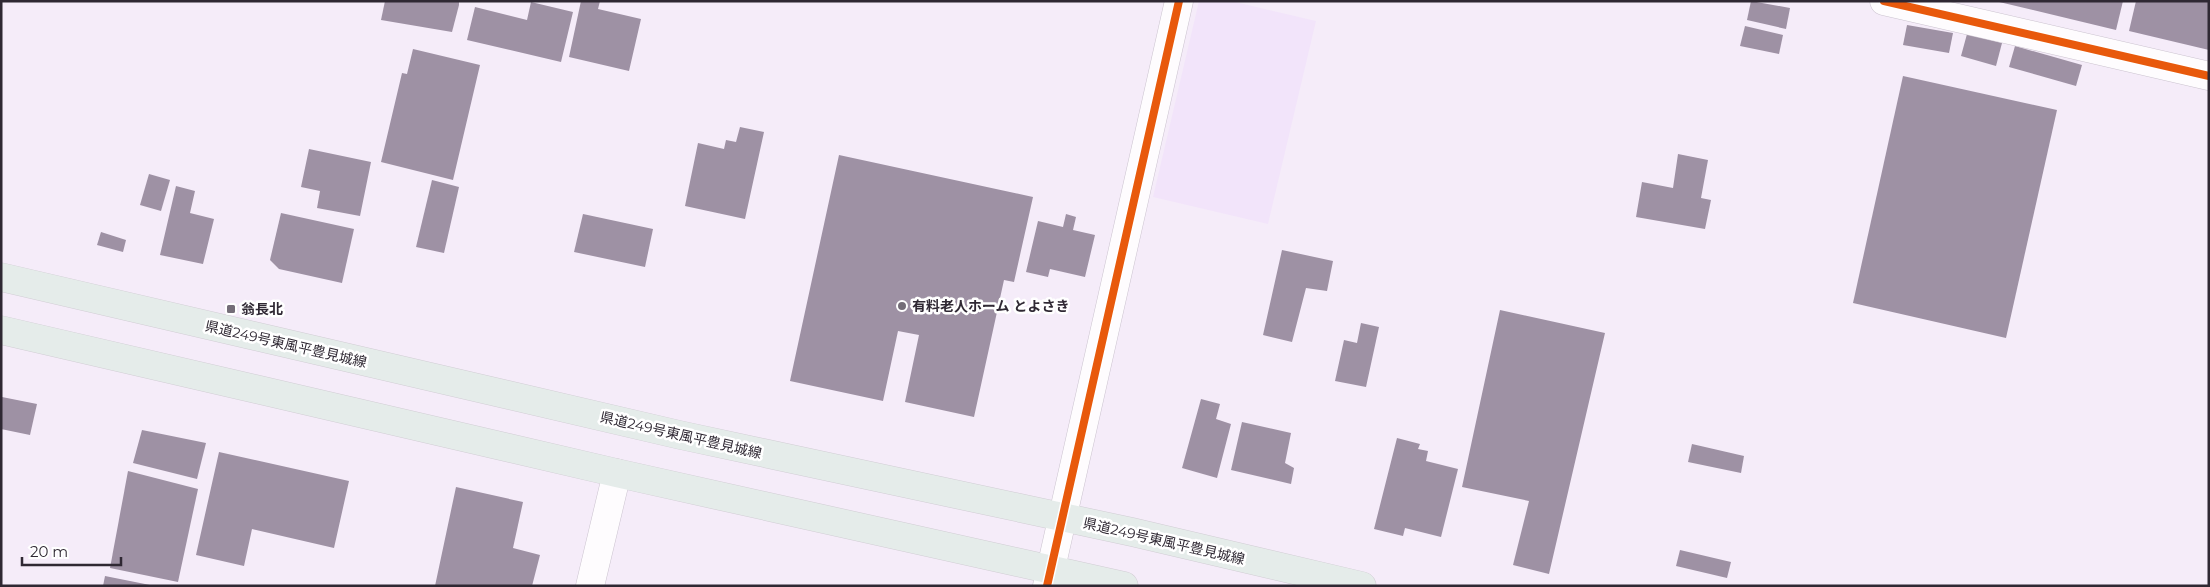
<svg xmlns="http://www.w3.org/2000/svg" width="2210" height="587" viewBox="0 0 2210 587" font-family="Montserrat,'Noto Sans JP',sans-serif">
  <style>
    .built { fill: #f2e4fa }
    .building { fill: #9e91a4 }
    .lines { fill: none; stroke-linecap: round; stroke-linejoin: round }
    .minor-casing { stroke: #cbc3cf; stroke-width: 29 }
    .major-casing { stroke: #d1cdd4; stroke-width: 29 }
    .minor { stroke: #fefcfe; stroke-width: 28 }
    .major { stroke: #e5ecea; stroke-width: 28 }
    .cycleway-casing { stroke: #fff; stroke-width: 11 }
    .cycleway { stroke: #e8590c; stroke-width: 8 }
    .poi-dot { fill: #746d78; stroke: #fff; stroke-width: 2 }
    .labels { text-anchor: middle; stroke-width: 5; stroke-linejoin: round; paint-order: stroke }
    .poi-label { font-size: 14px; font-weight: bold; fill: #2f2833; stroke: #fff; text-anchor: start }
    .street-label { font-size: 14px; fill: #2f2833; stroke: #fff }
  </style>
  <rect width="100%" height="100%" fill="#f5ecf9"/>
  <path class="built" d="M1199,1H1231L1316,21L1268,224L1153,197Z"/>
  <g class="building">
    <path d="M385,1H459V5L452,32L381,20Z"/>
    <path d="M581,1H600L598,9L641,19L629,71L569,57Z"/>
    <path d="M1751,1L1790,8L1786,29L1747,20Z"/>
    <path d="M1995,1H2123L2116,30Z"/>
    <path d="M2136,1H2209V50L2129,31Z"/>
    <path d="M531,2L573,12L561,62L467,40L475,7L527,20Z"/>
    <path d="M1907,25L1953,33L1949,53L1903,45Z"/>
    <path d="M1745,26L1783,35L1779,54L1740,46Z"/>
    <path d="M1967,34L2002,43L1996,66L1961,56Z"/>
    <path d="M2015,46L2082,65L2076,86L2009,67Z"/>
    <path d="M413,49L480,65L453,180L381,162L402,73L407,74Z"/>
    <path d="M1903,76L2057,110L2006,338L1853,303Z"/>
    <path d="M740,127L764,132L745,219L685,206L698,143L724,149L726,140L736,142Z"/>
    <path d="M309,149L371,162L360,216L317,208L320,191L301,187Z"/>
    <path d="M1678,154L1708,160L1701,198L1711,200L1705,229L1636,217L1642,182L1673,188Z"/>
    <path d="M839,155L1033,197L1014,282L1004,280L974,417L905,402L919,335L898,331L883,401L790,381Z"/>
    <path d="M149,174L170,180L161,211L140,205Z"/>
    <path d="M432,180L459,187L444,253L416,247Z"/>
    <path d="M176,186L195,191L190,213L214,219L203,264L160,255Z"/>
    <path d="M281,213L354,229L342,283L279,269L270,260Z"/>
    <path d="M583,214L653,229L645,267L574,252Z"/>
    <path d="M1066,214L1076,217L1073,230L1095,235L1085,277L1050,269L1048,277L1026,272L1038,221L1063,227Z"/>
    <path d="M101,232L126,240L123,252L97,245Z"/>
    <path d="M1282,250L1333,261L1327,291L1306,288L1292,342L1263,335Z"/>
    <path d="M1500,310L1605,333L1549,574L1513,565L1529,501L1462,487Z"/>
    <path d="M1361,323L1379,327L1366,387L1335,381L1344,340L1357,343Z"/>
    <path d="M2,397L37,404L30,435L1,429Z"/>
    <path d="M1201,399L1220,404L1216,419L1231,424L1217,478L1182,468Z"/>
    <path d="M1242,422L1291,433L1285,463L1294,468L1291,484L1231,470Z"/>
    <path d="M142,430L206,443L197,479L133,463Z"/>
    <path d="M1397,438L1420,444L1418,449L1428,451L1426,461L1458,469L1441,537L1405,528L1403,536L1374,529Z"/>
    <path d="M1692,444L1744,456L1741,473L1688,462Z"/>
    <path d="M219,452L349,481L334,548L252,529L244,566L196,555Z"/>
    <path d="M128,471L198,489L178,582L110,568Z"/>
    <path d="M456,487L523,502L513,548L540,555L532,586H435Z"/>
    <path d="M1680,550L1731,562L1727,578L1676,566Z"/>
    <path d="M105,576L150,585V586H103Z"/>
  </g>
  <g class="lines">
    <g class="minor-casing">
      <g id="minor">
        <path d="M1884,1L2209,76"/>
        <path d="M590,586L617,473"/>
        <path d="M1047,586L1179,1"/>
      </g>
    </g>
    <g class="major-casing">
      <g id="major">
        <path d="M1,277L680,435L1132,532L1362,586"/>
        <path d="M1,330L617,473L1124,586"/>
      </g>
    </g>
    <use href="#minor" class="minor"/>
    <use href="#major" class="major"/>
    <g class="cycleway-casing">
      <g id="cycleway">
        <path d="M1884,1L2209,76"/>
        <path d="M1047,586L1179,1"/>
      </g>
    </g>
    <use href="#cycleway" class="cycleway"/>
  </g>
  <g class="poi-dot">
    <circle cx="902" cy="306" r="5"/>
    <rect x="226" y="304" width="10" height="10" rx="2.5"/>
  </g>
  <g class="labels">
    <g class="poi-label">
      <text x="912" y="311">有料老人ホーム とよさき</text>
      <text x="241" y="314">翁長北</text>
    </g>
    <g class="street-label">
      <text transform="translate(286 344) rotate(13)" y="5">県道249号東風平豊見城線</text>
      <text transform="translate(681 435) rotate(13)" y="5">県道249号東風平豊見城線</text>
      <text transform="translate(1164 541) rotate(13)" y="5">県道249号東風平豊見城線</text>
    </g>
  </g>
  <rect width="2210" height="587" fill="none" stroke="#2f2833" stroke-width="5"/>
  <path d="M22 557v8h99v-8" fill="none" stroke="#2f2833" stroke-width="2.5"/>
  <text x="30" y="557" font-size="15" fill="#2f2833" stroke="#ffffff" stroke-width="4" paint-order="stroke">20 m</text>
</svg>
